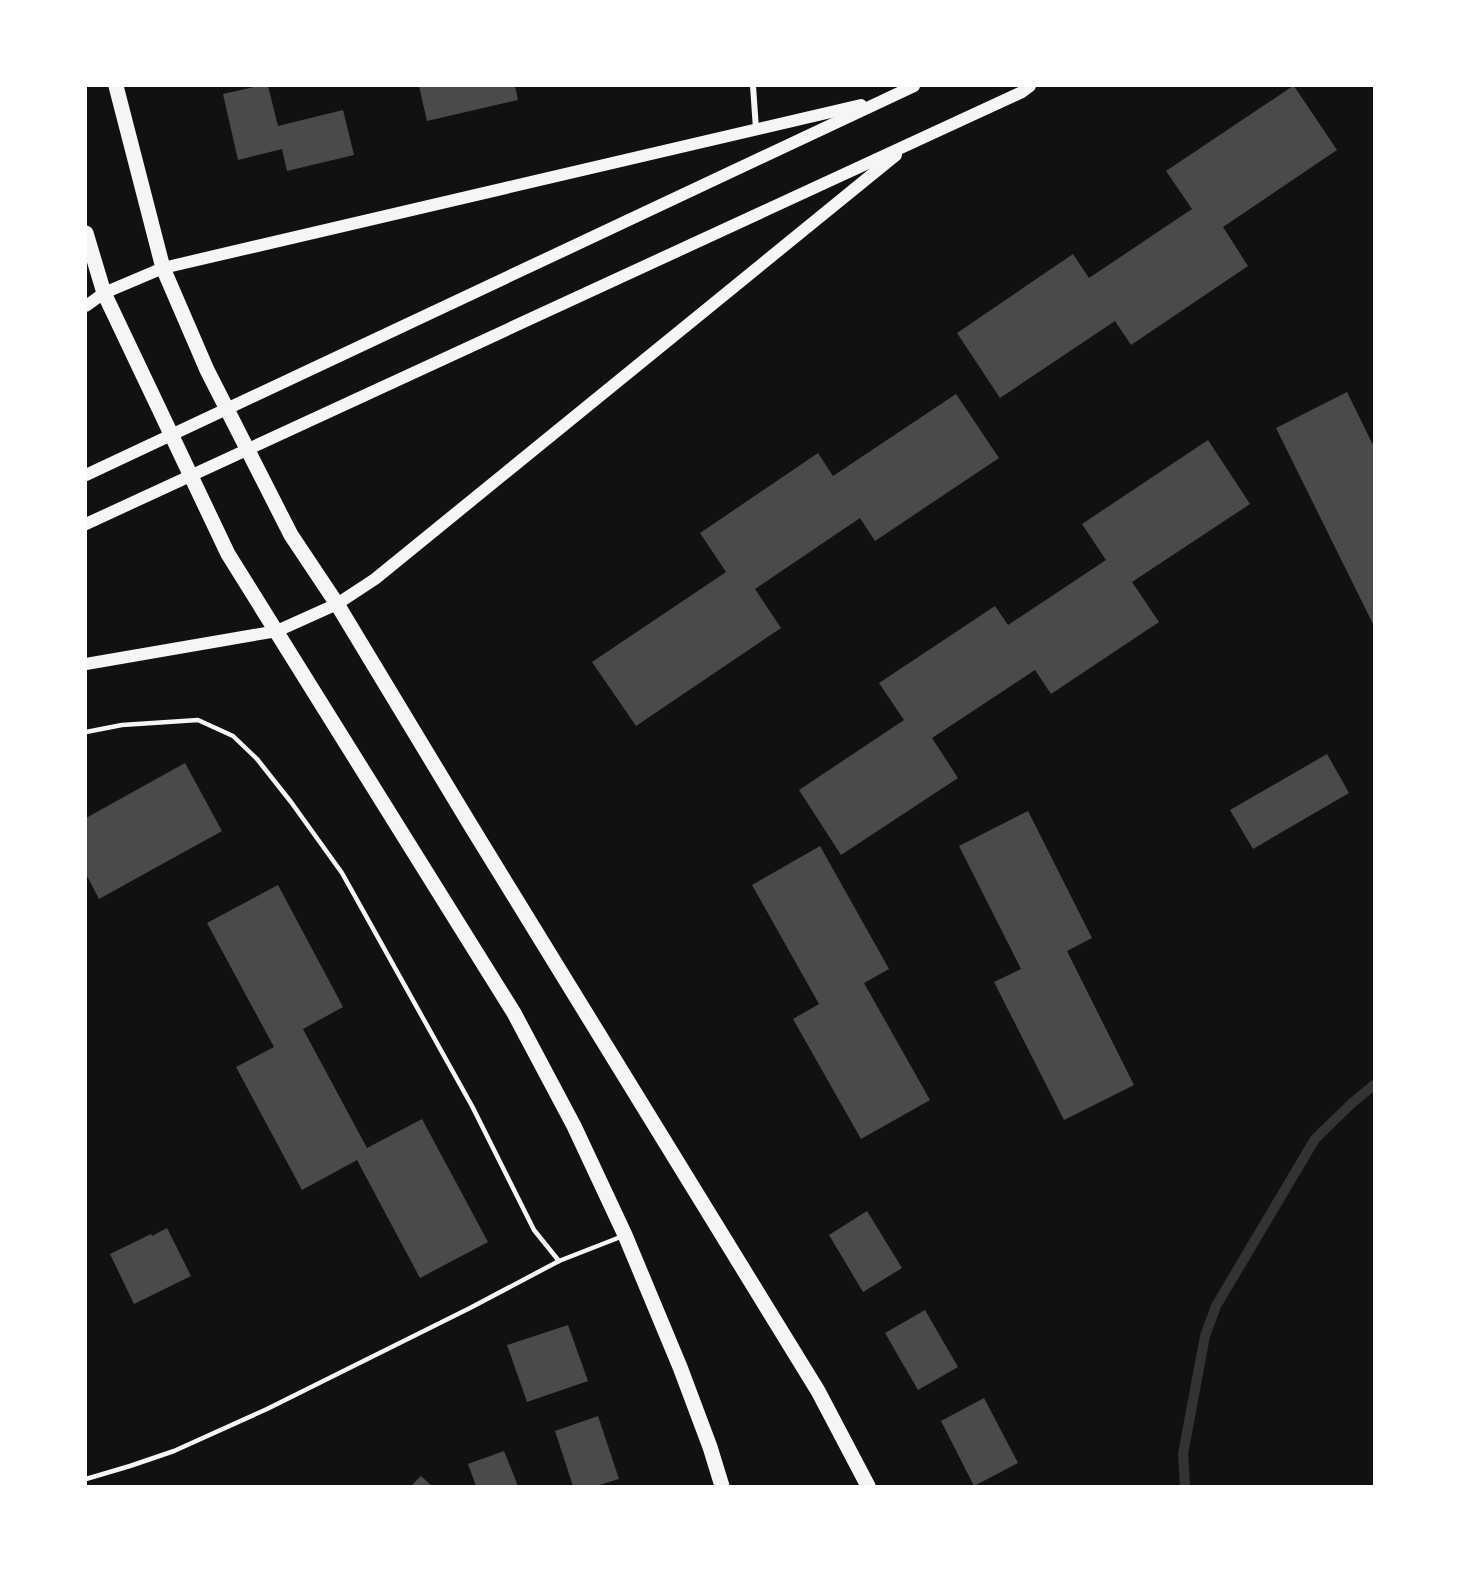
<svg xmlns="http://www.w3.org/2000/svg" width="1460" height="1572" viewBox="0 0 1460 1572" font-family="Inter,sans-serif">
  <style>
    .lines { fill: none; stroke-linecap: round; stroke-linejoin: round }
    .stream { stroke: #333; stroke-width: 10 }
    .building { fill: #4a4a4a }
    .service { stroke: #f5f5f5; stroke-width: 4.5 }
    .minor { stroke: #f5f5f5; stroke-width: 6 }
    .secondary { stroke: #f5f5f5; stroke-width: 12 }
    .primary { stroke: #f5f5f5; stroke-width: 15 }
  </style>
  <rect width="100%" height="100%" fill="#111"/>
  <g class="lines">
    <path class="stream" d="M1185,1486L1183,1454L1205,1336L1216,1306L1315,1139L1352,1103L1374,1085"/>
  </g>
  <g class="building">
    <path d="M258,86H268L278,126L343,110L354,155L287,171L282,149L238,160L223,94Z"/>
    <path d="M419,86H515L518,100L427,121Z"/>
    <path d="M1293,86H1294L1337,150L1223,227L1248,266L1131,345L1115,321L1000,398L957,333L1073,254L1089,278L1192,209L1166,171Z"/>
    <path d="M1347,392L1374,447V626L1276,428Z"/>
    <path d="M956,394L999,458L875,541L860,518L755,589L781,628L636,726L592,662L726,572L700,533L818,453L833,476Z"/>
    <path d="M1208,440L1250,504L1132,582L1159,622L1051,694L1035,670L932,738L958,778L841,855L799,790L904,720L879,683L995,606L1008,625L1106,560L1082,524Z"/>
    <path d="M1327,754L1349,793L1253,849L1230,810Z"/>
    <path d="M185,763L222,831L99,899L86,874V818Z"/>
    <path d="M1028,811L1092,938L1067,951L1134,1085L1064,1120L994,982L1021,969L959,846Z"/>
    <path d="M820,846L889,969L864,983L930,1100L861,1139L793,1019L819,1004L752,885Z"/>
    <path d="M278,885L343,1007L303,1029L367,1148L422,1119L488,1242L420,1278L357,1160L302,1190L236,1067L274,1047L207,923Z"/>
    <path d="M867,1211L902,1268L863,1292L829,1235Z"/>
    <path d="M167,1228L191,1276L134,1304L110,1254L151,1234L152,1236Z"/>
    <path d="M925,1310L958,1367L918,1390L885,1333Z"/>
    <path d="M568,1325L588,1381L527,1402L507,1345Z"/>
    <path d="M984,1398L1018,1463L974,1486L941,1421Z"/>
    <path d="M598,1416L619,1479L596,1486H573L555,1431Z"/>
    <path d="M504,1451L518,1486H476L468,1464Z"/>
    <path d="M421,1476L432,1486H411Z"/>
  </g>
  <g class="lines">
    <g class="service">
      <path d="M86,732L122,725L198,720L233,736L257,759L291,802L342,873L472,1106L534,1230L559,1261"/>
      <path d="M86,1479L130,1466L174,1451L267,1409L470,1308L559,1261L623,1236"/>
    </g>
    <path class="minor" d="M753,86L756,129"/>
    <g class="secondary">
      <path d="M86,306L104,293L163,268L861,105"/>
      <path d="M86,475L914,86"/>
      <path d="M86,524L1022,92L1030,86"/>
      <path d="M86,664L277,631L337,604L375,579L896,155"/>
    </g>
    <g class="primary">
      <path d="M116,86L163,268L207,370L291,535L337,604L471,826L818,1391L868,1486"/>
      <path d="M86,233L104,293L228,554L514,1013L574,1126L625,1235L680,1367L710,1447L722,1486"/>
    </g>
  </g>
  <rect width="1460" height="1572" fill="none" stroke="#ffffff" stroke-width="174"/>
</svg>
